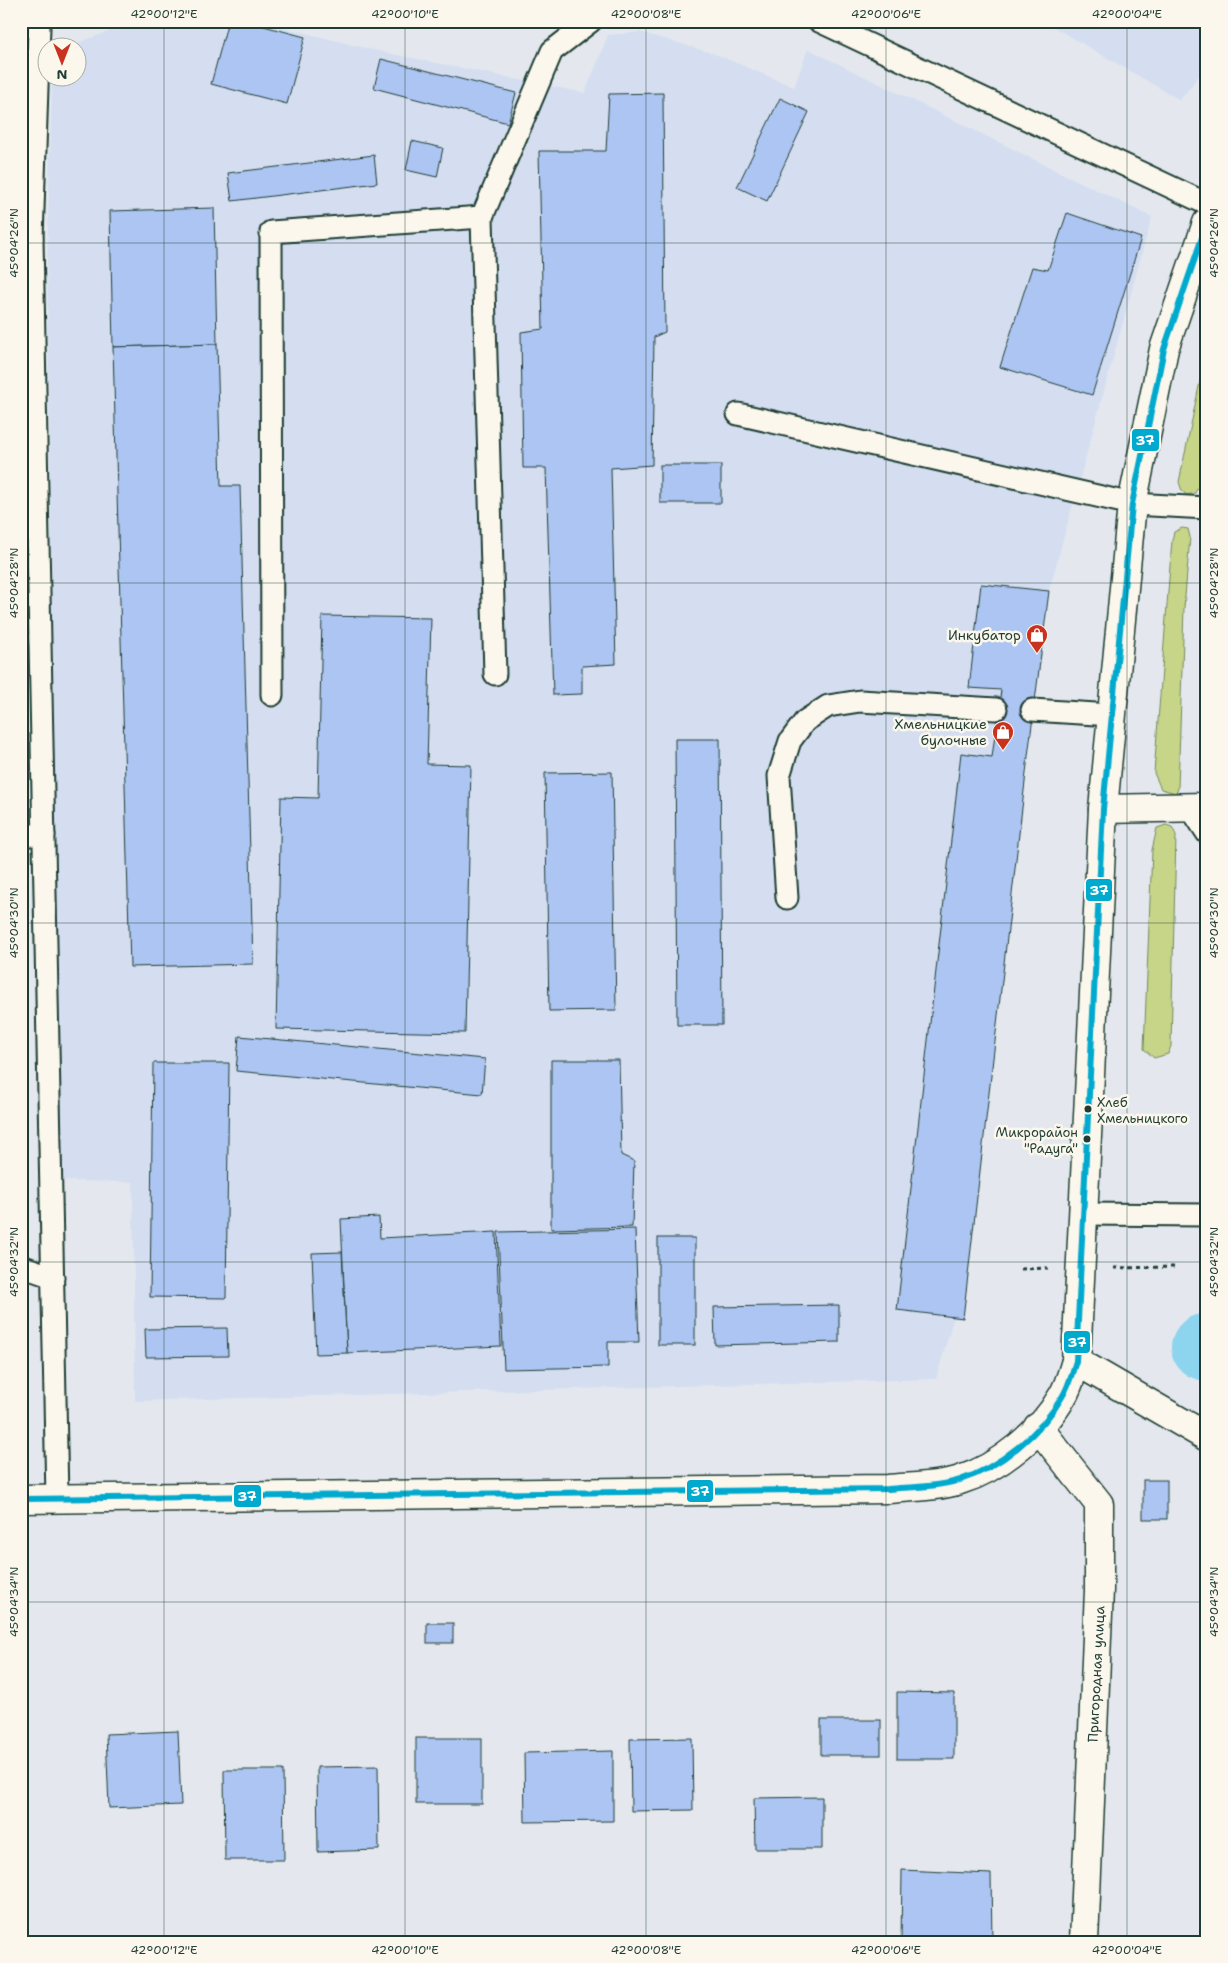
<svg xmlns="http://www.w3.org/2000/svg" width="1228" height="1963" viewBox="0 0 1228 1963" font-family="'Shantell Sans',sans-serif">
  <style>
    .built { fill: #d4def0 }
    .green { fill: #c7d589; stroke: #73895e }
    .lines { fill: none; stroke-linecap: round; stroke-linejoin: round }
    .river { stroke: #8dd4ef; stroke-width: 66 }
    .building { fill: #adc5f3; stroke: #1f3d34 }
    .lane-casing { stroke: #1f3d34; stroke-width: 25 }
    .street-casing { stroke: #1f3d34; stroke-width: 31 }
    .secondary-casing { stroke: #1f3d34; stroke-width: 31 }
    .path { stroke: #1f3d34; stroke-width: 3; stroke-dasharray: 4 4; stroke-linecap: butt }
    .lane { stroke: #fbf7ec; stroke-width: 21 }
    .street { stroke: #fbf7ec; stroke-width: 28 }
    .secondary { stroke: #fbf7ec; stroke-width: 28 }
    .bus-1-casing { stroke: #fbf7ec; stroke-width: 10 }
    .bus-1 { stroke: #00a9ce; stroke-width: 6 }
    .ticks { fill: none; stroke: #1f3d34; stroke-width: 1; stroke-opacity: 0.45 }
    .bus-dot { fill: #1f3d34; stroke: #fbf7ec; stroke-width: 2 }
    .labels { text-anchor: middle; stroke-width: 5; stroke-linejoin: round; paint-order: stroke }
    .bus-label { font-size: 13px; fill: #1f3d34; stroke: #fbf7ec; text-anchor: start }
    .poi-label { font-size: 14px; fill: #1f3d34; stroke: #fbf7ec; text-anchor: end }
    .street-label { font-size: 14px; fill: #1f3d34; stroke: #fbf7ec }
    .line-badge { stroke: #fbf7ec; stroke-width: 2 }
    .badge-label { font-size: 14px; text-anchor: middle; font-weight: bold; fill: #fff }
    .neatline { fill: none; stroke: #1f3d34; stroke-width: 2 }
    .ticks-label { font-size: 12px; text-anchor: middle; fill: #1f3d34 }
  </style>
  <rect width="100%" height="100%" fill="#e4e8ee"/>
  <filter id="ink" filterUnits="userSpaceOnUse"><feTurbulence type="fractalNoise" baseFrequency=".02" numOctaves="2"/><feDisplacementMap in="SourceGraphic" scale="10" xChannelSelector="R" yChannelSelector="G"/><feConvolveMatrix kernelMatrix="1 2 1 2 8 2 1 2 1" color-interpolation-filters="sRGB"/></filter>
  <g filter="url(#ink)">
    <g class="built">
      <path d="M136,21H258L373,50L585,93L608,35L640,32L715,54L794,87L808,49L1152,217L1045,605L955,1313L936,1379L135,1401L133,1182L60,1181L47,262L52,78H78V48L67,47Z"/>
      <path d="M1043,21H1207V65L1180,100Z"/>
    </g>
    <g class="green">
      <path d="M1207,348V437L1198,487L1195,493L1187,495L1182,491L1179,482Z"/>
      <path d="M1182,528L1188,529L1190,537L1184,608L1178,789L1176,793L1161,789L1154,773L1172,540L1174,532Z"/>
      <path d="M1166,825L1172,827L1176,835L1171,1046L1168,1054L1154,1058L1144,1049L1152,850L1157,828Z"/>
    </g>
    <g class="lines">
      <path class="river" d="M1204,1347L1207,1348"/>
    </g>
    <g class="building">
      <path d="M228,21H245L305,37L287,104L211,84Z"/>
      <path d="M381,59L516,93L508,123L374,88Z"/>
      <path d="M663,93L665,332L654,337L652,465L611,468L616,664L582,666V694L553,695L546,468H523L521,332L543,329L539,151H606L609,94Z"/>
      <path d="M780,98L809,112L767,201L737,187Z"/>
      <path d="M412,141L443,148L437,177L406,170Z"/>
      <path d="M374,155L377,183L232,201L228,173Z"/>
      <path d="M214,208L217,344L113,347L110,211Z"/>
      <path d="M1067,213L1141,238L1092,395L1000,367L1032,267L1048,270Z"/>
      <path d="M217,344L221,486H240L253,964L130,967L113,347Z"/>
      <rect x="660" y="465" width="61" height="38"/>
      <path d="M981,584L1049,591L1028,756L963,1318L897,1310L961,753L992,757L1001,690L969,688Z"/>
      <path d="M322,616L431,618L427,764L471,765L465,1033L276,1029L281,797L318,798Z"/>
      <path d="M675,739H720L722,1025H677Z"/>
      <path d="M612,772L616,1010L549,1011L545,773Z"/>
      <path d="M239,1036L485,1059L482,1094L236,1071Z"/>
      <path d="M551,1060H619L621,1155L634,1161L632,1227L551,1229Z"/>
      <path d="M153,1063H229L226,1298L150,1297Z"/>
      <path d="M379,1217L380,1238L496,1232L501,1346L347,1353L341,1219Z"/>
      <path d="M635,1229L639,1342H608V1367L504,1369L498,1232Z"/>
      <rect x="658" y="1238" width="37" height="107"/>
      <path d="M342,1252L347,1353L316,1354L312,1253Z"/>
      <path d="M839,1305V1342L715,1345L714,1307Z"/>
      <path d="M227,1328L228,1356L146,1357L145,1329Z"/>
      <rect x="1143" y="1480" width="24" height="39"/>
      <rect x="427" y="1623" width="26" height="20"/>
      <path d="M897,1692L954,1693V1759H897Z"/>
      <rect x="821" y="1720" width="60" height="35"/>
      <path d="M178,1731L181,1805L109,1808L106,1734Z"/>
      <rect x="416" y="1738" width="66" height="66"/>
      <path d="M692,1738L693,1810L631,1811L630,1739Z"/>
      <path d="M613,1751V1821L525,1822L524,1753Z"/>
      <path d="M378,1766L379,1850L318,1852L317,1767Z"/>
      <path d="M224,1770H283L284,1860H225Z"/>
      <path d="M822,1797V1849H755L754,1798Z"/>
      <path d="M902,1870L991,1874L992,1942H901Z"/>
    </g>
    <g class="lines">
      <g class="lane-casing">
        <g id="lane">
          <path d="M819,21L1207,204"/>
          <path d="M21,234L32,239L57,1499"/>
          <path d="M32,239L39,27"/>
          <path d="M738,414L1132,504L1207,508"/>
          <path d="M495,674L482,217L552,51L591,21"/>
          <path d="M272,695L271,232L482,217"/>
          <path d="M1032,710L1112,715"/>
          <path d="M1190,807L1207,833"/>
          <path d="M21,835H44"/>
          <path d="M787,898L779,776L790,741L805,721L828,706L860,701L996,709"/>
          <path d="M1083,1214L1207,1215"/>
          <path d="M21,1266L53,1277"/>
        </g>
      </g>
      <g class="street-casing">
        <g id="street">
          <path d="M1103,809L1207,807"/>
          <path d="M1076,1361L1207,1437"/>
          <path d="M1038,1427L1099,1504V1590L1084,1942"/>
        </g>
      </g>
      <g class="secondary-casing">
        <path id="secondary" d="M21,1499L888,1489C911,1487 938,1487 960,1480C999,1468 1042,1432 1062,1397C1069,1386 1072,1373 1076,1361L1103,809L1132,504L1164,349L1207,223"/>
      </g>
      <g class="path">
        <path d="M1114,1268L1174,1267"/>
        <path d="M1021,1269L1048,1268"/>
      </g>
      <use href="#lane" class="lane"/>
      <use href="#street" class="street"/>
      <use href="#secondary" class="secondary"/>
      <g class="bus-1-casing">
        <path id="bus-1" d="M21,1499L888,1489C911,1487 938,1487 960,1480C999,1468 1042,1432 1062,1397C1069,1386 1072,1373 1076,1361L1103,809L1132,504L1164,349L1207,223"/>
      </g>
      <use href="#bus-1" class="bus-1"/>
    </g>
  </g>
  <path class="ticks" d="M164,21V1942M405,21V1942M646,21V1942M886,21V1942M1127,21V1942M21,243H1207M21,583H1207M21,923H1207M21,1262H1207M21,1602H1207"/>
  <defs>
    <g id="shop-pin" transform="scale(1.125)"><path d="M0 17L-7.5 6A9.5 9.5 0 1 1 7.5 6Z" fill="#c8321e" stroke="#fbf7ec"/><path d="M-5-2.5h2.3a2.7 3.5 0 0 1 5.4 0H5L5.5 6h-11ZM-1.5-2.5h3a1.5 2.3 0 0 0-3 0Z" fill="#fff"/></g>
  </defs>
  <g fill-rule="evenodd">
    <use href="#shop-pin" x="1037" y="635"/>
    <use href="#shop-pin" x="1003" y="732"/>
  </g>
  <g class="bus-dot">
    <circle cx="1088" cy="1109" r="4.5"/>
    <circle cx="1087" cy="1139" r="4.5"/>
  </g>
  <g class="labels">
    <g class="bus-label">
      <text x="1097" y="1107">Хлеб<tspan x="1097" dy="16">Хмельницкого</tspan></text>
      <text x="1078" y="1137" text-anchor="end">Микрорайон<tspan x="1078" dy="16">"Радуга"</tspan></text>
    </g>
    <g class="poi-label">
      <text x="1021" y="640">Инкубатор</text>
      <text x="987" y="729">Хмельницкие<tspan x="987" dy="16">булочные</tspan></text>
    </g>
    <g class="street-label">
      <text transform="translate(1096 1674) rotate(-87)" y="5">Пригородная улица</text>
    </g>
  </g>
  <g class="line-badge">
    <rect x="1131" y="428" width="29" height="24" rx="5" fill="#00a9ce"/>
    <rect x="1085" y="878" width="28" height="24" rx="5" fill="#00a9ce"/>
    <rect x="1063" y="1330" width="28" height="24" rx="5" fill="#00a9ce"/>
    <rect x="686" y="1479" width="28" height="24" rx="5" fill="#00a9ce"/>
    <rect x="233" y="1484" width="29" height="24" rx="5" fill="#00a9ce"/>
  </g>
  <g class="badge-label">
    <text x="1145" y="445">37</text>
    <text x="1099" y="895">37</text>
    <text x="1077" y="1347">37</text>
    <text x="700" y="1496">37</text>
    <text x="247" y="1501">37</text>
  </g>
  <rect width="1228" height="1963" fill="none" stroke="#fbf7ec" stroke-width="55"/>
  <g transform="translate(62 62) rotate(180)"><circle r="24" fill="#fbf7ec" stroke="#a3ada2"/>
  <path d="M0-4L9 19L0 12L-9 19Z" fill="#c8321e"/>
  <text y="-8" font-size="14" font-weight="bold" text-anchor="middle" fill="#1f3d34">N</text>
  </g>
  <rect x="28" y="28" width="1172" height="1908" class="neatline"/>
  <g class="ticks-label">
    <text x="164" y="18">42°00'12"E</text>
    <text x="405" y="18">42°00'10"E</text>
    <text x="646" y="18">42°00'08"E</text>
    <text x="886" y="18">42°00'06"E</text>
    <text x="1127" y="18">42°00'04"E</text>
    <text transform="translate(1214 243) rotate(-90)" y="4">45°04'26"N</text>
    <text transform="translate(14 243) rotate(-90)" y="4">45°04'26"N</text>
    <text transform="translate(1214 583) rotate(-90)" y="4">45°04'28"N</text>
    <text transform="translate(14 583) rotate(-90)" y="4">45°04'28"N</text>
    <text transform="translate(1214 923) rotate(-90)" y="4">45°04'30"N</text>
    <text transform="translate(14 923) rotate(-90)" y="4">45°04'30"N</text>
    <text transform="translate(1214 1262) rotate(-90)" y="4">45°04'32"N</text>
    <text transform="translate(14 1262) rotate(-90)" y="4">45°04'32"N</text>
    <text transform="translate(1214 1602) rotate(-90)" y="4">45°04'34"N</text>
    <text transform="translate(14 1602) rotate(-90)" y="4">45°04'34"N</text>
    <text x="164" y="1954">42°00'12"E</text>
    <text x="405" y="1954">42°00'10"E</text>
    <text x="646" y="1954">42°00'08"E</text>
    <text x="886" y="1954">42°00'06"E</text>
    <text x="1127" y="1954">42°00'04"E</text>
  </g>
</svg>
